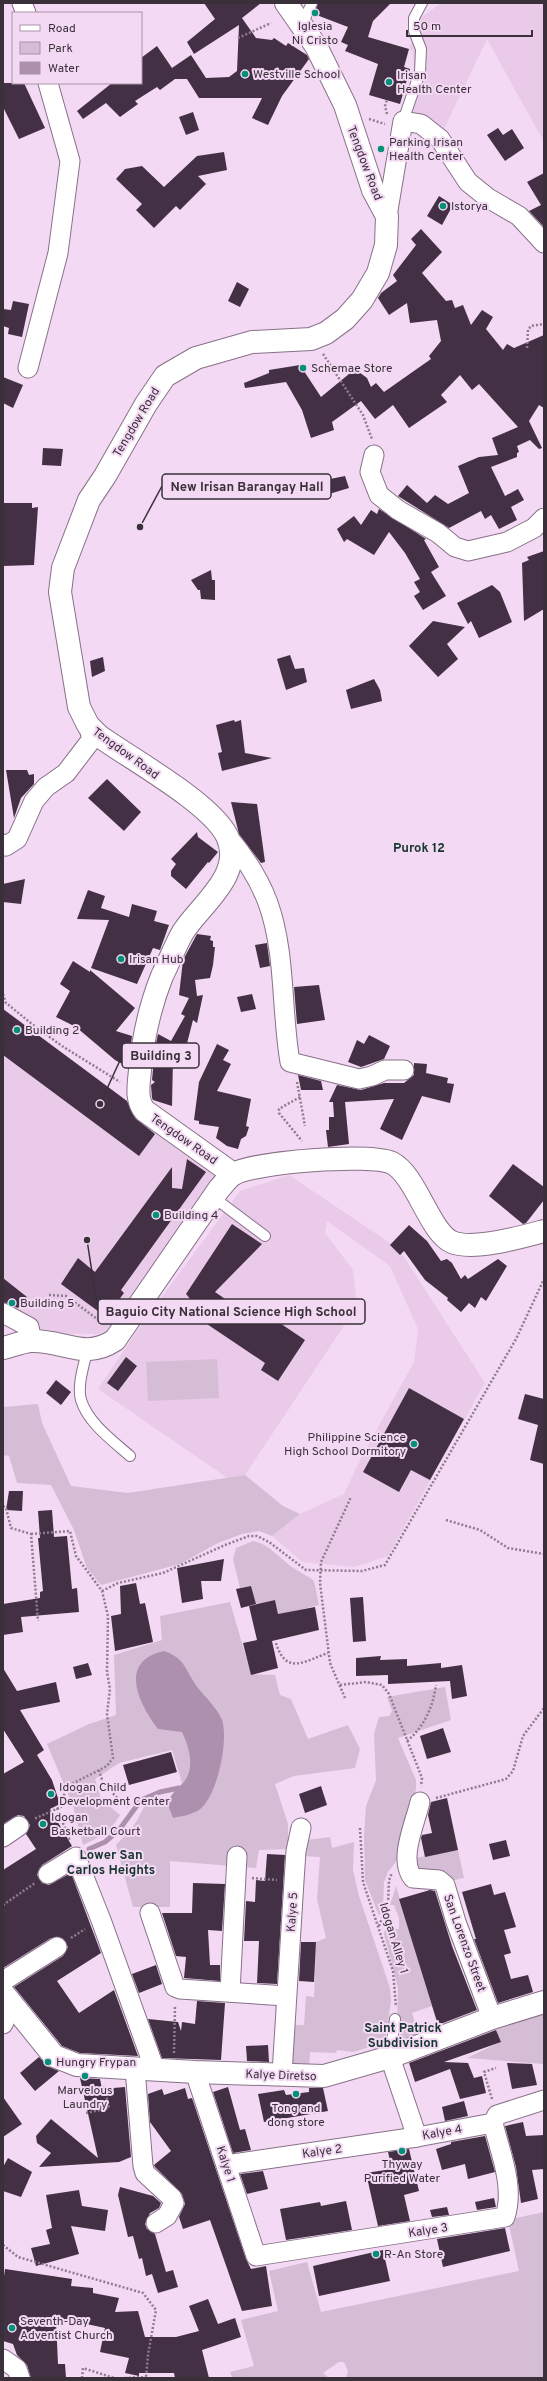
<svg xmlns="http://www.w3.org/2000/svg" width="547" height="2381" viewBox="0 0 547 2381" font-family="Overpass,sans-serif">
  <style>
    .built { fill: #e9cbe9 }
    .green { fill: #d6bdd6 }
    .water { fill: #ad90ad }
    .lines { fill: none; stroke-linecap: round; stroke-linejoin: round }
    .stream { stroke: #ad90ad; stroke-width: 5 }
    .building { fill: #443045 }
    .lane-casing { stroke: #887188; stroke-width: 12 }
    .street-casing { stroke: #887188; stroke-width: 21 }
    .secondary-casing { stroke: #887188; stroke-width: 24 }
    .path { stroke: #8d7c8d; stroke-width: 2.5; stroke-dasharray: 2 2; stroke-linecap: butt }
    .lane { stroke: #fff; stroke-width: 10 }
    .street { stroke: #fff; stroke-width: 19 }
    .secondary { stroke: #fff; stroke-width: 22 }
    .poi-dot { fill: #048f79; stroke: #f3d9f3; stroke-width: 1.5 }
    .labels { text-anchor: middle; stroke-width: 4; stroke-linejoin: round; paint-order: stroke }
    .poi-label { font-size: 12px; fill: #3a303a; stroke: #f3d9f3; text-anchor: start }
    .street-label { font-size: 12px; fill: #3a303a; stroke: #f3d9f3 }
    .neighbourhood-label { font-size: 13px; font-weight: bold; fill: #17362f; stroke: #f3d9f3 }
    .leader { fill: none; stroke: #3a303a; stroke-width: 1.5 }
    .callout-dot { fill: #3a303a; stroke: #f3d9f3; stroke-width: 1.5 }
    .callout { fill: #f3d9f3; stroke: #3a303a; stroke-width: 1.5 }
    .callout-label { font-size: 13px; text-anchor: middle; font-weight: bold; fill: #3a303a }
  </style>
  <rect width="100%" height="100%" fill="#f3d9f3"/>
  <g class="built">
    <path d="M441,3H544V142L487,39L443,131L403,109L414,71L413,51L409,49L421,18Z"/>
    <path d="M3,1008L219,1171L112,1323L106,1331L99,1334H67L32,1327L3,1310Z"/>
    <path d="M289,1175L399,1249L485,1383L388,1556L354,1567L302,1562L272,1536L300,1514L344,1494L360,1460L414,1362L418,1329L390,1266L327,1221L325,1233L353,1270L357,1306L245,1475L229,1479L98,1389L141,1325L240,1191Z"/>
  </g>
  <g class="green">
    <path d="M217,1359L219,1398L148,1401L146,1362Z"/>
    <path d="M38,1404L42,1423L71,1486L128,1493L245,1475L283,1506L300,1514L272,1536L259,1531L242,1534L218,1543L180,1564L101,1585L87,1568L74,1530L51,1485L17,1483L9,1456L3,1455V1407Z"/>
    <path d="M253,1541C270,1544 281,1560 295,1569C301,1573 308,1576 314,1581L319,1605L291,1612L279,1619L275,1600L256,1604L251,1586L240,1588L233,1559L236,1548Z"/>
    <path d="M230,1602L251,1674L275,1675L280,1695L291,1699L308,1739L348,1725L360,1749L355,1768L294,1776L275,1784L288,1824V1849L259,1850L256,1868L170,1861V1907H133L116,1845C121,1839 127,1835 131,1829C147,1810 137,1801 169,1799L182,1783L172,1750L119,1763L95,1779L101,1799L120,1815C111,1831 99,1838 83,1845L73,1806L47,1744L89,1724L116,1715L114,1655L162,1640L160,1616Z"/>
    <path d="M445,1687L451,1720L398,1738L416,1780V1789L398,1859L388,1872L384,1882L383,1907L379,1916L365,1880L364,1835L366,1806L376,1780L374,1734L379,1717L389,1716L392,1711L387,1697Z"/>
    <path d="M330,1837L332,1848L354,1842L353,1870L359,1896L390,1988L391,2001L383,2054L376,2057L373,2046L353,2052L337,2050L336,2053L310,2052L309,2070H290L291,2025H304L306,1996L314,1997L316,1942L326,1938L317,1899L320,1857L303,1856L307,1840Z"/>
    <path d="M458,1850L464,1878L450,1881L417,1870L415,1858Z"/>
    <path d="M396,1886L432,2006L412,2013L419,2036L403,2040L397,2027L398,1988L384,1934L385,1929H399V1918L394,1905H390Z"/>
    <path d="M544,2011V2064L467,2058L500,2042L495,2026Z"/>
    <path d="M544,2212V2378H346L348,2371L344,2362H339L323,2373L329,2378H232L230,2372L254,2366L241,2320L278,2311L269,2271L307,2262L321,2312L519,2271L509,2225L516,2218Z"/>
  </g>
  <path class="water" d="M164,1651C187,1659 185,1671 198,1688C206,1698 217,1708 222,1720C229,1740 217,1798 199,1810C191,1815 182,1816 173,1818C171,1812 167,1806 169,1800C171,1794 179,1787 183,1783C196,1768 189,1747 182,1732L158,1729C138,1703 118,1661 164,1651Z"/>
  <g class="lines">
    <path class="stream" d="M89,1849L105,1842L119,1830L141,1800L160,1792L179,1788"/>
  </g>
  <g class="building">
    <path d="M204,3H261L242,18L256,38L272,40L274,38L286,46L288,43L307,55L309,59L282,96L268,125L252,118L262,98H199L187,79H175L160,90L157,87L135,101L138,104L120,117L106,103L83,119L77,111L112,83H141V58L157,46L172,68L191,55L206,78L229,77L237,71L239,25L194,54L187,42L215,19Z"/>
    <path d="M318,3H391L373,21L368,37L409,49L404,67L410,69L400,104L369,95L378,64L345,51L348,45L341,42L348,27L314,14Z"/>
    <path d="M3,83H24L45,128L19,139L3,107Z"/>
    <path d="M193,112L199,130L186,135L179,117Z"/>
    <path d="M498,128L503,135L512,129L524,148L505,161L487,135Z"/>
    <path d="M224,152L227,170L198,176L206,184L180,210L176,206L154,228L136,210L142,204L116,179L125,169L142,166L164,187L197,156Z"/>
    <path d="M544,173V227L529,211L541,205L527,182Z"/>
    <path d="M439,196L453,205L442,225L427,216Z"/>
    <path d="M421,229L442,252L422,273L446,301L452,300L455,308L463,305L471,325L482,310L493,317L486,329L503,350L507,344L514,348L544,335V408L539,405L529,421L542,448L539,449L530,440L517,446L519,452L517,453V457L491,467L505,496L518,489L524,500L511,507L517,520L499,529L491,515L485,519L481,511L449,528L398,496L407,485L427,503L435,495L448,504L469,493L458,466L479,457L498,455L492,438L518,427L479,384L472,390L460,375L441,395L447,402L409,428L393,405L375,419L361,401L332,422L334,430L311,438L302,410L286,382L245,388L244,383L269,373V370L300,365L321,397L355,369L367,378L371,387L376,383L384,392L431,359L429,356L441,341L437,320L410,323L407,303L389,315L378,298L381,293L397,281L393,275L416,245L411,239Z"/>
    <path d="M237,282L249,289L240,307L228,301Z"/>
    <path d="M13,301L29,304L22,337L8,334L9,328L3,326V309L11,310Z"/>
    <path d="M3,377L23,385L13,408L3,403Z"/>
    <path d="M43,448L63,449L61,466L42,465Z"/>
    <path d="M345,476L349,488L329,494L330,479Z"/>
    <path d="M3,503H32V508L38,507L34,565L3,566Z"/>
    <path d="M379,509L426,539L424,540L439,567L431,572L446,596L423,610L414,596L420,592L414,582L420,579L405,553L389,532L374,555L347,539L344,542L337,529L354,516L361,525L371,510L377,514Z"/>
    <path d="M544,551V609L524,621L522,563L529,560L527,557Z"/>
    <path d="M211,570L212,580H215V600L201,599L200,590H198L191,580Z"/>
    <path d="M492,585L500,592L512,622L479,638L471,621L468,624L457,603Z"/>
    <path d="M433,621L465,627L447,644L458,659L438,677L409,646Z"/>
    <path d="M290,655L295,669L304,668L307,682L286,690L277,659Z"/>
    <path d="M103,657L105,671L92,677L90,661Z"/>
    <path d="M374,679L380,690L382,701L351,709L346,690Z"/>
    <path d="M234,720L235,722L241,720L245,753L272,758L222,771L218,753L222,752L216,725Z"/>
    <path d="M6,770H27L29,775L34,774V784L21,798L14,818Z"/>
    <path d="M107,779L141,812L124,831L88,798Z"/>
    <path d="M231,802L257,804L265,862L261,863L239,834Z"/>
    <path d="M197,832L198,837L218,852L209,863L208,862L186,889L171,876V871L176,864L171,859Z"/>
    <path d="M25,879L21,904L3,902V884Z"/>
    <path d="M88,890L105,896L101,908L129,917L132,904L157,911L154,921L169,925L160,950L153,948L137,984L91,968L109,920L77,919Z"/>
    <path d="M197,934L211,936L210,940L213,941V947H215L213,965L210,978L195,980L197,996L203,995L197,1023L193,1020L182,1063L173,1057L172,1106L153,1100L152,1098L151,1085L155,1082L152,1080L155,1048L158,1034L171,1041L185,1016L181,1014L189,998L179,995L183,960Z"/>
    <path d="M267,943L270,966L260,968L255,945Z"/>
    <path d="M73,961L90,972V970L135,1008L116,1031L132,1036L128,1067L115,1060L76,1027L56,1017L70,991L60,984Z"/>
    <path d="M319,985L325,1020L297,1024L294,987Z"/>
    <path d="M252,994L256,1009L241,1012L237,997Z"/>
    <path d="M3,1009L127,1101L135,1118L155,1134L139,1156L3,1055Z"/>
    <path d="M369,1035L390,1046L384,1059L361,1067L348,1062L357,1040L364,1044Z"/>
    <path d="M217,1044L229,1050L223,1060L231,1064L217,1091L251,1099L246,1126L249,1127L246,1136L241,1139L238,1149L227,1146L216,1138L219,1127L199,1124V1121L194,1120L199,1082Z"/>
    <path d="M414,1063L427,1064L426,1073L448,1078L447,1083L454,1084L450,1103L422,1096L402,1140L380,1129L394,1099L345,1102L349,1144L328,1147L326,1130H329V1117H334L333,1102H329L337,1085L361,1090L384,1083H404L414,1075Z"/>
    <path d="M298,1075L321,1081L323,1090H301Z"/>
    <path d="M187,1159L206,1172L121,1290L124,1293L106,1317L61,1284L78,1258L95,1272L172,1167V1188L182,1189Z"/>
    <path d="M513,1164L544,1187V1200L526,1223L523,1224L489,1196Z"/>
    <path d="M232,1224L262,1244L215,1292L256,1320L262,1311L305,1340L278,1381L261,1370L265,1363L198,1318L202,1313L186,1294Z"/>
    <path d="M409,1225L427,1241L441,1261L447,1259L452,1263L461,1279L465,1275L468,1279L498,1259L507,1266L486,1301L481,1297L475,1308L469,1303L461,1312L447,1300L448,1298L425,1280L404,1251L400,1255L390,1245Z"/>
    <path d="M3,1278L27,1297L18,1308L3,1302Z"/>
    <path d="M126,1357L137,1366L118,1391L107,1383Z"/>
    <path d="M56,1380L71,1392L61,1405L46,1393Z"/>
    <path d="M409,1388L464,1419L430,1480L411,1470L399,1492L363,1472Z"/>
    <path d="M525,1394L544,1399V1464L530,1460L538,1425L518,1419Z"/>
    <path d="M9,1491H23L22,1511L6,1510Z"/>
    <path d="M52,1510L54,1537L67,1536L72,1589L77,1588L79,1612L21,1617L23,1632L3,1635V1604L40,1598V1592L43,1591L38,1538H40L38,1511Z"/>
    <path d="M224,1559L221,1581H201L203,1599L182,1603L177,1568Z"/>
    <path d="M136,1583L140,1604L145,1603L153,1642L115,1651L111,1616L121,1614L120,1586Z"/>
    <path d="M251,1586L256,1604L241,1608L236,1589Z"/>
    <path d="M363,1597L366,1641L353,1642L350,1598Z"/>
    <path d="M275,1600L278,1614L315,1607L319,1630L272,1641L278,1668L251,1675L243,1643L257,1640L249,1606Z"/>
    <path d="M381,1656L380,1660L407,1659V1666L441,1663V1668L462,1665L467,1696L452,1699L450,1681L388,1684V1675L356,1676V1658Z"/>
    <path d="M88,1663L92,1675L76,1679L73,1667Z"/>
    <path d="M3,1668L17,1691L56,1682L60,1702L20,1710L44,1750L37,1755L52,1780L60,1804L50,1809L72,1846L42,1865L37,1875L42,1883L49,1885L71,1873L101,1953L57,1981L79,2013L114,1990L138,2056L80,2053L62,2046L14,1987L63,1956L68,1947L62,1938H51L3,1968V1870L36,1849L26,1834L30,1825L24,1816L18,1815L3,1824V1774L24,1762L3,1729Z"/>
    <path d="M443,1728L451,1752L427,1759L420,1736Z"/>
    <path d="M171,1752L177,1772L129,1785L123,1765Z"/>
    <path d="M321,1786L327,1805L305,1813L299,1794Z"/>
    <path d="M447,1798L458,1850L425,1857L421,1838L422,1835L432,1833L428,1815L431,1802Z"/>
    <path d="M506,1840L510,1856L493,1860L489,1844Z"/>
    <path d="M267,1854L285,1855L277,1984L257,1983L259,1941H244L246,1901L255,1902L256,1880L265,1881Z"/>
    <path d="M193,1883L225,1884L222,1931L208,1930L210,1965H220V1981L184,1978L186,1957L176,1956L162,1913H192Z"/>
    <path d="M491,1884L494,1895L505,1892L516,1927L504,1930L511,1953L504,1955L511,1979L528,1975L533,1992L498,2003L474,1939H476L462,1892Z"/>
    <path d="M430,1890L435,1891L452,1946L477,2010L438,2025L399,1899Z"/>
    <path d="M301,1942H316L314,1982L299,1981Z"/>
    <path d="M156,1965L162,1984L139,1993L132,1974Z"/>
    <path d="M197,2001L225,2003L221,2060L162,2058L148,2019L178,2022L181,2031L182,2022L195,2024Z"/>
    <path d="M496,2030L501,2042L444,2062L468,2063L474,2078L482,2076L486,2093L460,2099L450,2069L415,2082L409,2063Z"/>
    <path d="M268,2045L269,2062L247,2061L246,2046Z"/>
    <path d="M39,2057L49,2067L59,2071L35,2091L20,2073Z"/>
    <path d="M507,2063L532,2064L537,2085L512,2089Z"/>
    <path d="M80,2078L100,2079L102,2089L125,2087L131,2157L119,2162L39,2167L51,2153L37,2143L36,2136L51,2119L98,2158Z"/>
    <path d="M228,2087L240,2130L245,2129L251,2150L233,2153L213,2092Z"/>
    <path d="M185,2088L188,2099L192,2098L246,2259L251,2269L266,2266L272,2306L242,2311L210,2220L183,2229L179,2217L185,2204L182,2194L155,2167L154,2165L171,2151L150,2122L148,2094L162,2089L164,2095Z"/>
    <path d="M309,2088H323L328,2111L264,2122L258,2094L284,2090L286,2095L309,2092Z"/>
    <path d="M3,2097L22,2124L3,2137Z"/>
    <path d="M464,2101L468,2116L445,2121L442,2107Z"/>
    <path d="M523,2122L526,2136L544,2135V2169L532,2170L538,2199L521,2203L516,2167L505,2126Z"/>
    <path d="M485,2136L495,2172L468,2179L465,2164L442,2170L436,2149L451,2144V2142Z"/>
    <path d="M409,2149L419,2191L404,2195L410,2221L378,2226L366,2173L392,2169L388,2152Z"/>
    <path d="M8,2158L32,2172L21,2197L3,2191V2167Z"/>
    <path d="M263,2171L268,2189L247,2194L240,2174Z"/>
    <path d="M120,2187L153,2196L161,2203L159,2208L150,2213L145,2224L147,2229L155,2234L166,2272L173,2270L178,2287L158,2293L152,2274L146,2276L142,2258L139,2259L133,2236L128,2237L118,2195Z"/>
    <path d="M79,2190L82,2206L108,2210L105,2231L71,2226L79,2254L36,2266L31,2248L50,2244L46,2230L52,2228L46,2195Z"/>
    <path d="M494,2198L496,2207L477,2210L475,2202Z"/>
    <path d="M346,2201L352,2230L286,2240L280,2209L320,2202L321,2206Z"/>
    <path d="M447,2207L449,2215L432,2217L430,2210Z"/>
    <path d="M505,2228L510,2251L443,2267L437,2239Z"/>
    <path d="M383,2250L390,2281L319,2296L313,2266Z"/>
    <path d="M5,2269L72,2279L71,2286L93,2288V2293L119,2298L115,2312L138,2311L145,2337H176L199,2331L189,2306L208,2299L218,2324L235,2318L241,2337L202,2350L209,2378H175L174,2373H139V2376L125,2373L129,2358L100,2352L105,2328L68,2320V2323L56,2321L58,2364H65L66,2378H31L27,2365L17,2355L13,2344L3,2341V2283Z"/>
  </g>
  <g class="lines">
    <g class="lane-casing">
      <g id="lane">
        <path d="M302,24L312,3"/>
        <path d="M403,121L420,72L421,49L414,31V18L422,3"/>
        <path d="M213,1197L265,1236"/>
        <path d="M87,1351C84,1365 77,1385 81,1400C88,1423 113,1441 130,1456"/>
        <path d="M390,2057L395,2019"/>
      </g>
    </g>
    <g class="street-casing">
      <g id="street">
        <path d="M22,3L26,13"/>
        <path d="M387,216L403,121L421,124L440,139L468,182L488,198L519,216L544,243"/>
        <path d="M28,368L58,253L70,161L48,83"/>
        <path d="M374,455L370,472L379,495L398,510L438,533L455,547L468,551L507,542L534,528L544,518"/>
        <path d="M227,836C244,856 259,878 268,903C286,953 281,1010 290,1062L359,1079L372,1076L385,1070H404"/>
        <path d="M3,844L6,846L17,839L34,801L46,787L66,773L92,739L88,725"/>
        <path d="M3,1313L29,1327L32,1341"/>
        <path d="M420,1802C415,1824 398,1859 413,1878L439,1880L445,1885L456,1922L492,2018"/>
        <path d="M3,1837L19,1826"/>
        <path d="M48,1874L76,1857L101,1920L155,2070"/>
        <path d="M150,1913L175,1987L180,1989L286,1996"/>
        <path d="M3,1981L57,1947"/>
        <path d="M230,1992L237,1856"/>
        <path d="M3,2024L12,2003"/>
        <path d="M390,2057L417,2137L493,2123"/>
        <path d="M135,2069L143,2166L145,2173L172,2198L174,2203L167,2216L156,2223"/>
        <path d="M195,2072L256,2256L505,2217C515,2187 500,2152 493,2123"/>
        <path d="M282,2074L294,1881L296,1851L301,1828"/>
        <path d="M493,2123L497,2115L544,2100"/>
        <path d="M226,2165L417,2137"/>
        <path d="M3,2359L17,2369L20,2378"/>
      </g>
    </g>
    <g class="secondary-casing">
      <g id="secondary">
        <path d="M233,1174L145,1111C135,1100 139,1083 140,1070C143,1038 150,1006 162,976C169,962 175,946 183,932C201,904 245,874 227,836C211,803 131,759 99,736L88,725L79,707L60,592L63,568L89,500L105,476L146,404L165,376L196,358L252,342L311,339L326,333L345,319L362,300L378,273L386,245L387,216L373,190L345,105L316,46L286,3"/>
        <path d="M3,1348C12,1346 21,1342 30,1341C62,1339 84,1361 115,1340L219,1189C223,1185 228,1177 234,1174C254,1162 371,1153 392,1163C416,1175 430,1233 452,1242C473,1251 522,1237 544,1231"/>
        <path d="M3,1993L54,2056L77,2065L195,2072L324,2076L390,2057L492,2018L544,2002"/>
      </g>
    </g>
    <g class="path">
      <path d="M238,38L271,23"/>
      <path d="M387,114L385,106L387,100"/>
      <path d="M369,119L385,124"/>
      <path d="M527,348L528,330L531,326L544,324"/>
      <path d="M323,354L363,415L372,439"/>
      <path d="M3,994L6,1003L32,1024L62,1046L120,1082"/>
      <path d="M297,1082L305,1126"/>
      <path d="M300,1097L279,1109V1113L302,1141"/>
      <path d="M49,1295L66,1296L104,1324"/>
      <path d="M154,1317L163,1323"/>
      <path d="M3,1506L6,1508L11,1528L31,1534L38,1621"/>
      <path d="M446,1520L480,1530L508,1548L544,1554"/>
      <path d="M31,1534L70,1531L76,1556L102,1591L108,1616L107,1672L110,1689L107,1714L113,1758L107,1766L66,1787L61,1807L34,1819"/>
      <path d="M102,1591L118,1583L163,1573L225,1545L249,1536H257L269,1542L306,1570L362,1571L385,1565L516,1339L544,1279"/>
      <path d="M276,1643C286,1676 305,1661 328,1653"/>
      <path d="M340,1685L366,1682L382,1685L389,1694L422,1778L421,1786"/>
      <path d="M345,1698L330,1663L320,1583L321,1562L351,1497"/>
      <path d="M407,1741C424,1727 433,1707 436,1685"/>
      <path d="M99,1770L103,1783L127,1808"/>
      <path d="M436,1798L506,1779L513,1771L523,1736L544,1708"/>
      <path d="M57,1808L70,1841"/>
      <path d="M360,1828L363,1882L393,1971L396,2007"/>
      <path d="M252,1878L277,1880"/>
      <path d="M3,1905L35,1883"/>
      <path d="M379,1926L388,1903L389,1880L392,1873"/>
      <path d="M71,1938L85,1929"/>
      <path d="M174,2053L175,2006"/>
      <path d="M492,2099L484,2072L496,2068"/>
      <path d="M86,2113L109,2108L104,2086"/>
      <path d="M3,2245L18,2257L143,2293L156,2310L148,2355L146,2378"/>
      <path d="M82,2378L83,2368L114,2378"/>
      <path d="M125,2378L146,2377"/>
    </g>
    <use href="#lane" class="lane"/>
    <use href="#street" class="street"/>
    <use href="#secondary" class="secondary"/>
  </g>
  <g class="poi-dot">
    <circle cx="315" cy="13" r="4"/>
    <circle cx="245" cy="74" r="4"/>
    <circle cx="389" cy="82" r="4"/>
    <circle cx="381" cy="149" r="4"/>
    <circle cx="443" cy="206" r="4"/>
    <circle cx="303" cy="368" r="4"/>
    <circle cx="121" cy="959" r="4"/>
    <circle cx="17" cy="1030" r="4"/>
    <circle cx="156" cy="1215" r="4"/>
    <circle cx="12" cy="1303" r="4"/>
    <circle cx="414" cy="1444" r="4"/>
    <circle cx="51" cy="1794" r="4"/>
    <circle cx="43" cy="1824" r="4"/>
    <circle cx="48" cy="2062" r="4"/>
    <circle cx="85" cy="2076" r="4"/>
    <circle cx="296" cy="2094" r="4"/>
    <circle cx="402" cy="2151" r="4"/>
    <circle cx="376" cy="2254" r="4"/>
    <circle cx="12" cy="2328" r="4"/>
  </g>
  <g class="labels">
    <g class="poi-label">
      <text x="315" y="30" text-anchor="middle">Iglesia<tspan x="315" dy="14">Ni Cristo</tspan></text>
      <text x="253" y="78">Westville School</text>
      <text x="397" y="79">Irisan<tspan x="397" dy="14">Health Center</tspan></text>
      <text x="389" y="146">Parking Irisan<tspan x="389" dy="14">Health Center</tspan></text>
      <text x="451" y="210">Istorya</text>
      <text x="311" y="372">Schemae Store</text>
      <text x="129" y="963">Irisan Hub</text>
      <text x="25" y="1034">Building 2</text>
      <text x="164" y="1219">Building 4</text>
      <text x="20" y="1307">Building 5</text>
      <text x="406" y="1441" text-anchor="end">Philippine Science<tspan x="406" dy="14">High School Dormitory</tspan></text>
      <text x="59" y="1791">Idogan Child<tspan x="59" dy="14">Development Center</tspan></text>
      <text x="51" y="1821">Idogan<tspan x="51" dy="14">Basketball Court</tspan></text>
      <text x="56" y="2066">Hungry Frypan</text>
      <text x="85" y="2094" text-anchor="middle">Marvelous<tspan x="85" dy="14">Laundry</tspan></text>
      <text x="296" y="2112" text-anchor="middle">Tong and<tspan x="296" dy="14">dong store</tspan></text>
      <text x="402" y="2168" text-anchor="middle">Thyway<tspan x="402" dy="14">Purified Water</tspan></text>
      <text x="384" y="2258">R-An Store</text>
      <text x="20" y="2325">Seventh-Day<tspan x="20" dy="14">Adventist Church</tspan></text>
    </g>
    <g class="street-label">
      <text transform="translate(365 163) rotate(69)" y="4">Tengdow Road</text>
      <text transform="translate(136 422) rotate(-59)" y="4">Tengdow Road</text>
      <text transform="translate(126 753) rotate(36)" y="4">Tengdow Road</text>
      <text transform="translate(184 1139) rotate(35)" y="4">Tengdow Road</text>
      <text transform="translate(292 1912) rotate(-86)" y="4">Kalye 5</text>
      <text transform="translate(394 1938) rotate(73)" y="4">Idogan Alley 1</text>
      <text transform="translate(465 1943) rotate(70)" y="4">San Lorenzo Street</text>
      <text transform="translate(281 2075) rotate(2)" y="4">Kalye Diretso</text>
      <text transform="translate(442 2132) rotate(-10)" y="4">Kalye 4</text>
      <text transform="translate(322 2151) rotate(-8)" y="4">Kalye 2</text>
      <text transform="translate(226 2164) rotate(72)" y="4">Kalye 1</text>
      <text transform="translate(428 2230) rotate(-9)" y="4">Kalye 3</text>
    </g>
    <g class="neighbourhood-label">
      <text x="419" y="852">Purok 12</text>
      <text x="111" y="1859">Lower San<tspan x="111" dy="15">Carlos Heights</tspan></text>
      <text x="403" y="2032">Saint Patrick<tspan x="403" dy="15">Subdivision</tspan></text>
    </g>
  </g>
  <path class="leader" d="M140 527L162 486M100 1104L122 1056M87 1240L98 1311"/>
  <g class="callout-dot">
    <circle cx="140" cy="527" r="4"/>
    <circle cx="100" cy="1104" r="4"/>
    <circle cx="87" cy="1240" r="4"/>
  </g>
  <g class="callout">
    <rect x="162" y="474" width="169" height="25" rx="4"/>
    <rect x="122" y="1043" width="77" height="25" rx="4"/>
    <rect x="98" y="1299" width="267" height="25" rx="4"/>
  </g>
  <g class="callout-label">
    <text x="247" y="491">New Irisan Barangay Hall</text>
    <text x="161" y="1060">Building 3</text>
    <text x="231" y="1316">Baguio City National Science High School</text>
  </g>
  <rect width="547" height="2381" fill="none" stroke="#3a303a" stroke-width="8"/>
  <rect x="12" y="12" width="130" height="72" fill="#f3d9f3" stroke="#a995a9"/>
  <rect x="20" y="25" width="20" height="6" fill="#ffffff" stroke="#a995a9"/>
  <text x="48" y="32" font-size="12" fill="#3a303a">Road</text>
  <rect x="20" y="42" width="20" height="12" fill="#d6bdd6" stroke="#a995a9"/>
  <text x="48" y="52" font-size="12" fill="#3a303a">Park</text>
  <rect x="20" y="62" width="20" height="12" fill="#ad90ad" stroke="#a995a9"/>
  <text x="48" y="72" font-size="12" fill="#3a303a">Water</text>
  <path d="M407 30v6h125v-6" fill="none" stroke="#3a303a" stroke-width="2"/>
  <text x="413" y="30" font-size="12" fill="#3a303a" stroke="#f3d9f3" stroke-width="3" paint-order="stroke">50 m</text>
</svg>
